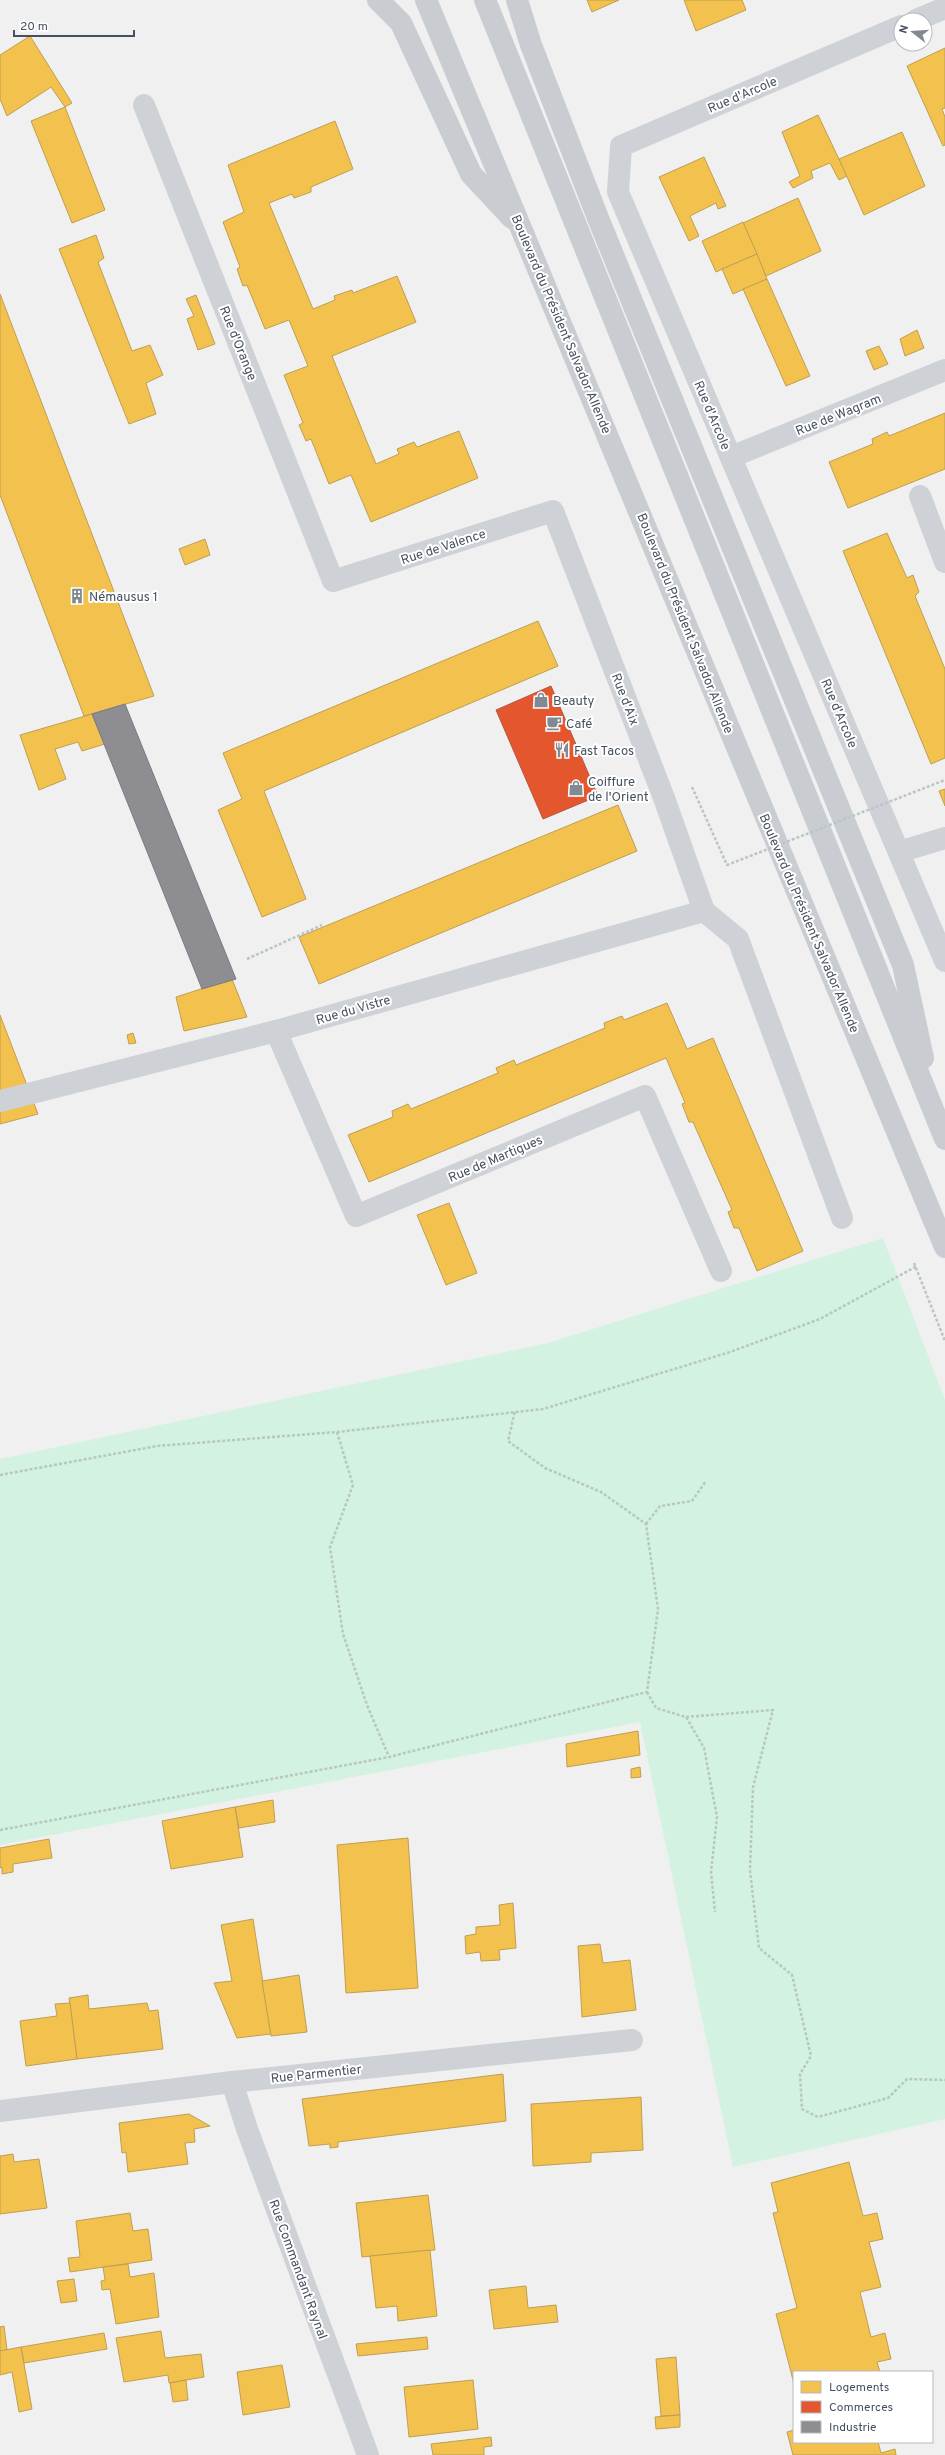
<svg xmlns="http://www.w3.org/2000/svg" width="945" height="2455" viewBox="0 0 945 2455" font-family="Overpass,sans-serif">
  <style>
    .green { fill: #d3f2e1 }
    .homes { fill: #f2c14e; stroke: #be9f53 }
    .shops { fill: #e4572e; stroke: #b4553d }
    .industry { fill: #8d8d92; stroke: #777b83 }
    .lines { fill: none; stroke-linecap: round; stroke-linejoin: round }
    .path { stroke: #b9c6c4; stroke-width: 2.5; stroke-dasharray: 3 2; stroke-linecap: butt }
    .minor { stroke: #ced1d5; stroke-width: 22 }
    .major { stroke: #c9ccd1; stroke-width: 22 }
    .path-bridge { stroke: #b9c6c4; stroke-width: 2.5; stroke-dasharray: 3 2; stroke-linecap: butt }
    .labels { text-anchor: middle; stroke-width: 4; stroke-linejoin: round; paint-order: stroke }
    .street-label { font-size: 13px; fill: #45515f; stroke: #fff }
    .poi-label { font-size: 13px; fill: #45515f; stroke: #fff; text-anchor: start }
  </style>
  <rect width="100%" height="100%" fill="#f1f0f0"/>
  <path class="green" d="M883,1238L945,1400V2119L733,2167L640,1722L0,1845V1459L548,1343Z"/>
  <g class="homes">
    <path d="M587,0H619L592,12Z"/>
    <path d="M684,0H742L746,10L696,31Z"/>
    <path d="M30,36L72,103L65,107L51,87L7,116L0,99V55Z"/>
    <path d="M945,48V108L942,109L945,117V145L943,146L907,66Z"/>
    <path d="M65,107L105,210L72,223L31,121Z"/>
    <path d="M818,115L847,176L839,180L830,163L811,171L813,178L793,188L789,182L800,176L782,132Z"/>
    <path d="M335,121L353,169L311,187V192L294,198L292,194L269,203L313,309L335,300L334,296L352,290L353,293L397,276L416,322L332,356L376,464L399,454L397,449L414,442L417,447L459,431L478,478L371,522L351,475L329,484L311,439L306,441L299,425L303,423L284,375L308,366L289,320L265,329L247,285L243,286L237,269L240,267L223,222L244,212L228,165Z"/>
    <path d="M902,132L925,186L864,215L839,159Z"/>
    <path d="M704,157L726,206L718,209L716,203L690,216L699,236L689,241L659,177Z"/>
    <path d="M798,198L821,251L766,276L743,223Z"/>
    <path d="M743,222L757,254L716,272L702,241Z"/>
    <path d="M96,235L104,258L98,262L132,351L150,345L163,375L146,383L156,414L129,424L59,249Z"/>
    <path d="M757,254L767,279L733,294L722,269Z"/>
    <path d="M767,279L810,376L786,386L743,289Z"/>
    <path d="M0,294L154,696L84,716L0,495Z"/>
    <path d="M196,295L215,344L198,350L187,319L194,316L186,299Z"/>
    <path d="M917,330L924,348L905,356L900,339Z"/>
    <path d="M879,346L888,364L874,370L866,351Z"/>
    <path d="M945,413V469L848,508L829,462L873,444L872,439L887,432L889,436Z"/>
    <path d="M887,533L907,578L913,575L919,592L915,596L945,669V758L931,764L843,551Z"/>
    <path d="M205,539L210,555L185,565L179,549Z"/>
    <path d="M538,621L558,666L264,791L306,899L262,917L218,810L242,799L223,753Z"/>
    <path d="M92,714L105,744L82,751L78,742L55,749L66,779L39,790L20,735Z"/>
    <path d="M945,789V806L939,791Z"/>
    <path d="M618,805L637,851L319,984L299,937Z"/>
    <path d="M232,979L247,1017L184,1031L176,997Z"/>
    <path d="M667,1003L687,1049L713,1038L803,1251L757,1271L739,1228H734L728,1212L732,1210L693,1122H689L682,1104L685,1103L666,1058L369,1182L348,1135L393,1117L392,1111L408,1104L411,1109L498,1073L496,1068L514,1060L516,1065L605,1028L604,1023L622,1016L624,1020Z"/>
    <path d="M0,1015L38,1114L0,1124Z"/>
    <path d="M133,1033L136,1043L129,1044L127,1035Z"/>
    <path d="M449,1203L477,1273L446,1285L417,1215Z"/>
    <path d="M638,1731L640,1755L567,1767L566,1744Z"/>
    <path d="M640,1767L641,1777L631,1778V1769Z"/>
    <path d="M273,1800L275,1822L239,1828L235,1807Z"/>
    <path d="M235,1807L243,1857L171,1869L162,1821Z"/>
    <path d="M408,1838L418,1988L346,1993L337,1845Z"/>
    <path d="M49,1839L52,1858L13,1864V1872L2,1874V1867L0,1868V1848Z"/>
    <path d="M513,1903L516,1948L499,1950L500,1960L481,1961L480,1952L466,1954L465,1936L476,1934V1927L500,1925L499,1905Z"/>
    <path d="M253,1919L271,2034L237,2038L214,1983L232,1981L221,1925Z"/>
    <path d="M600,1944L603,1963L630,1960L636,2010L582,2017L578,1946Z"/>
    <path d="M299,1975L307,2032L271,2036L262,1981Z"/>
    <path d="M88,1995L89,2009L147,2003L149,2011L158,2010L163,2049L77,2059L69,1998Z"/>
    <path d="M70,2003L77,2059L26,2066L20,2021L57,2016L55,2004Z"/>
    <path d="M503,2074L506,2121L338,2142V2147L330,2148V2144L309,2146L302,2099Z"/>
    <path d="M641,2097L643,2150L591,2153V2162L533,2166L531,2104Z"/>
    <path d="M189,2114L210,2126L194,2129L195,2142L185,2143L188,2164L128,2172L126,2152L122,2153L119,2123Z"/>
    <path d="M13,2154L14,2162L39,2159L47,2208L0,2214V2156Z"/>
    <path d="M849,2162L863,2216L877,2213L883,2239L869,2242L881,2287L860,2292L871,2337L885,2333L891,2359L877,2362L880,2372H794V2384L776,2314L797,2308L773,2213L778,2212L771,2183Z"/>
    <path d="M428,2195L435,2250L362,2257L356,2203Z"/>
    <path d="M130,2213L133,2231L148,2229L152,2260L70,2272L68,2258L80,2257L76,2221Z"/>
    <path d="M430,2250L437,2316L398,2321L397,2306L376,2308L370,2256Z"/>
    <path d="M128,2264L130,2277L154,2273L159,2317L116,2324L110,2289L102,2290L101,2281L105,2280L103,2267Z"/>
    <path d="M74,2279L77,2301L61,2303L57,2281Z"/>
    <path d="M526,2286L528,2308L556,2305L558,2322L494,2329L489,2290Z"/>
    <path d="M4,2326L7,2350L0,2351V2327Z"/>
    <path d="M161,2331L165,2358L201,2354L204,2377L169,2383L168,2375L124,2382L116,2338Z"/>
    <path d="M104,2333L107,2349L24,2363L21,2347Z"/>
    <path d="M427,2337L428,2349L358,2356L356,2344Z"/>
    <path d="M21,2347L32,2409L19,2412L12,2372L0,2375V2351Z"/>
    <path d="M676,2357L680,2415L661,2416L656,2359Z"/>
    <path d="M282,2365L290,2407L243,2415L237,2372Z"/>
    <path d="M186,2380L188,2400L173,2402L170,2383Z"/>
    <path d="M473,2380L478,2429L409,2437L404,2387Z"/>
    <path d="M680,2415V2427L656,2429L655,2417Z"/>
    <path d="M794,2430V2442H878L881,2453L895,2449L896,2455H793L787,2432Z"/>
    <path d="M491,2437L492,2446L484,2447V2455H433L431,2444Z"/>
  </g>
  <path class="shops" d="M551,686L598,796L543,819L496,710Z"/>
  <path class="industry" d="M125,704L236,979L202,989L92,714Z"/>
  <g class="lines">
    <g class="path">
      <path d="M247,959L322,925"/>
      <path d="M914,1263L945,1341"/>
      <path d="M337,1432L353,1485L330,1547L343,1634L367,1705L389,1757"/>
      <path d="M0,1475L157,1446L337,1432L543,1409L730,1352L820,1319L917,1266"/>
      <path d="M646,1524L660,1506L692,1501L706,1481"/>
      <path d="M647,1692L656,1708L686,1717L704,1748L717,1817L711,1872L715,1912"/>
      <path d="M686,1717L773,1710L753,1787L750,1871L759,1948L792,1975L811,2056L800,2074L802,2109L818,2117L888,2098L907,2079L945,2080"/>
      <path d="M0,1830L389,1757L647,1692L658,1609L646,1524L601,1492L545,1468L508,1441L515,1411"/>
    </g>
    <g class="minor">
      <path d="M916,20L945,8"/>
      <path d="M901,26L621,146L618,192L945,961"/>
      <path d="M144,105L333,581L553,511L664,798L704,911"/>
      <path d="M731,457L945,370"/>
      <path d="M920,496L945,562"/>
      <path d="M899,852L945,838"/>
      <path d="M704,911L738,939L842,1218"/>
      <path d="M276,1031L356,1216L645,1096L721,1271"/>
      <path d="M0,1101L276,1031L704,911"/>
      <path d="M232,2082L247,2129L368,2455"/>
      <path d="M0,2111L232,2082L632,2040"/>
    </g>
    <g class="major">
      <path d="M378,0L401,23L471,174L512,218"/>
      <path d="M426,0L945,1247"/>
      <path d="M485,0L945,1139"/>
      <path d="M517,0L531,45L598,218L903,965L923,1058"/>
    </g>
    <path class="path-bridge" d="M692,787L727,865L945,780"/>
  </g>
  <defs>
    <g id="building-bare" transform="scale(1.2)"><path d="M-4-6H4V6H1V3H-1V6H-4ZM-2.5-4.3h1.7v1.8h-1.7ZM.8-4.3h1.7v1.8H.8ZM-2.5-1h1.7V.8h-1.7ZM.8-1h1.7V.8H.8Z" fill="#818992" stroke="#fff" stroke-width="2.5" paint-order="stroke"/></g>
    <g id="shop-bare" transform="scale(1.2)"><path d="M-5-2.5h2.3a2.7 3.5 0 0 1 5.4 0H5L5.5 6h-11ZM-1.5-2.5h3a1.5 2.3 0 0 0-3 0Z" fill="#818992" stroke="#fff" stroke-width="2.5" paint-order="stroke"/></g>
    <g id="cafe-bare" transform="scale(1.2)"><path d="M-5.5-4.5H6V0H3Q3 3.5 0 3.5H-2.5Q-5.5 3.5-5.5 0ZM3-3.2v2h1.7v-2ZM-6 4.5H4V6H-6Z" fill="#818992" stroke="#fff" stroke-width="2.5" paint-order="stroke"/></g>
    <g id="restaurant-bare" transform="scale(1.2)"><path d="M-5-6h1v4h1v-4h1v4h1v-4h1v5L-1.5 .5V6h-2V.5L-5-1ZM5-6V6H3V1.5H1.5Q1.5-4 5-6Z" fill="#818992" stroke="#fff" stroke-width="2.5" paint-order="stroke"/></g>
  </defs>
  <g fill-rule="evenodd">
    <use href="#building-bare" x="77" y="596"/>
    <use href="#shop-bare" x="541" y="700"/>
    <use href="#cafe-bare" x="554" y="723"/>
    <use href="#restaurant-bare" x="562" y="750"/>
    <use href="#shop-bare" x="576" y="788"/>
  </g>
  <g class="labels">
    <g class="street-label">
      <text transform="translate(742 94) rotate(-23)" y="5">Rue d'Arcole</text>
      <text transform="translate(562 324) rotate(67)" y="5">Boulevard du Président Salvador Allende</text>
      <text transform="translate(239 343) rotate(68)" y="5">Rue d'Orange</text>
      <text transform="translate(838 414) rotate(-22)" y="5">Rue de Wagram</text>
      <text transform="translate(713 415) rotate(67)" y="5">Rue d'Arcole</text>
      <text transform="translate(443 546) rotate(-18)" y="5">Rue de Valence</text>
      <text transform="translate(686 623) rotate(68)" y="5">Boulevard du Président Salvador Allende</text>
      <text transform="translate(626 699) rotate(69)" y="5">Rue d'Aix</text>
      <text transform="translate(840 713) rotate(67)" y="5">Rue d'Arcole</text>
      <text transform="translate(810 923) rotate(67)" y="5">Boulevard du Président Salvador Allende</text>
      <text transform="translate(353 1009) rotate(-16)" y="5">Rue du Vistre</text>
      <text transform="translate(495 1158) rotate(-23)" y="5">Rue de Martigues</text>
      <text transform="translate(316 2073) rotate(-6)" y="5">Rue Parmentier</text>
      <text transform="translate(299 2269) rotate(70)" y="5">Rue Commandant Raynal</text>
    </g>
    <g class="poi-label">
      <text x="89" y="601">Némausus 1</text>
      <text x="553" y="705">Beauty</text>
      <text x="566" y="728">Café</text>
      <text x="574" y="755">Fast Tacos</text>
      <text x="588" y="786">Coiffure<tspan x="588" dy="15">de l'Orient</tspan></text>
    </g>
  </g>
  <rect x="793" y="2371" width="140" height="72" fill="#ffffff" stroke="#b5b9bf"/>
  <rect x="801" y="2381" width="20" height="12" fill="#f2c14e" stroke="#b5b9bf"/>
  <text x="829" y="2391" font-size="12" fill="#45515f">Logements</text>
  <rect x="801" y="2401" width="20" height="12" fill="#e4572e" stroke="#b5b9bf"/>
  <text x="829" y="2411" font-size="12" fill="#45515f">Commerces</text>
  <rect x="801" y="2421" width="20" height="12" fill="#8d8d92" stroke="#b5b9bf"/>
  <text x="829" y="2431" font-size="12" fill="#45515f">Industrie</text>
  <g transform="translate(913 32) rotate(287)"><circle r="19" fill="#ffffff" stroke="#b5b9bf"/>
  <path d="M0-3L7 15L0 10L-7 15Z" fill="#818992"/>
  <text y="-6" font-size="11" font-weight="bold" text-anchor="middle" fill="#45515f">N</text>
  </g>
  <path d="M14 30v6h120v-6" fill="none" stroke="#45515f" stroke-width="2"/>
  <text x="20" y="30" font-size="12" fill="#45515f" stroke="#ffffff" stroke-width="3" paint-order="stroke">20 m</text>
</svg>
